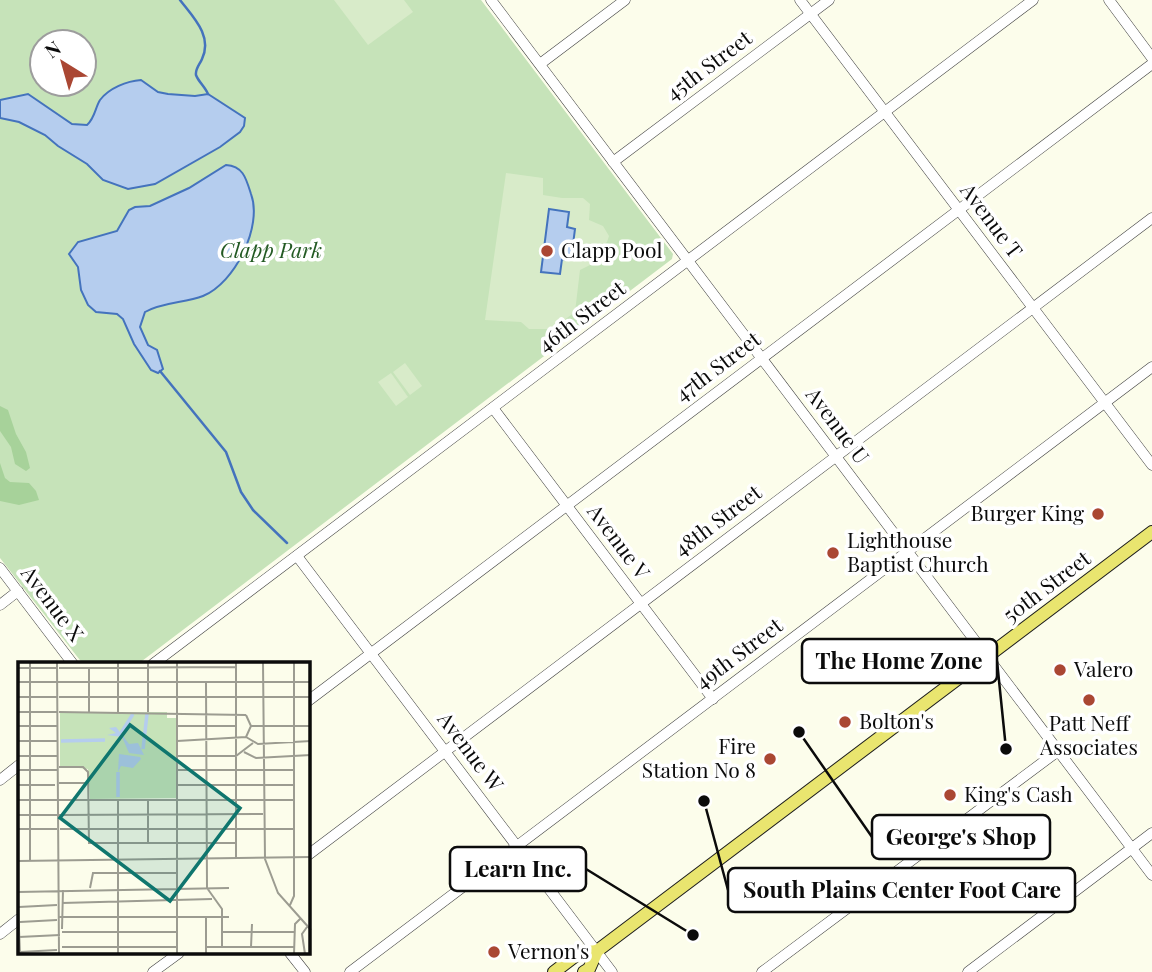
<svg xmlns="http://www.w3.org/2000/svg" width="1152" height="972" viewBox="0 0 1152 972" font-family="'Playfair Display',serif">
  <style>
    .green { fill: #c6e3b9; fill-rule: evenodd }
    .forest { fill: #a7d29a }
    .pitch { fill: #d8ebc9 }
    .water { fill: #b5cdee; stroke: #4473bd; stroke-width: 2 }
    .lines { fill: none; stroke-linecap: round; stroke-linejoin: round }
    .stream { stroke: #4473bd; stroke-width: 2.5 }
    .minor-casing { stroke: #3e3e3e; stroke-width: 11 }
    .major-casing { stroke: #1c1c1c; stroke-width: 14 }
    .minor { stroke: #fff; stroke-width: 10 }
    .major { stroke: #e9e56f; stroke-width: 12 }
    .poi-dot { fill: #aa4733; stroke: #fff; stroke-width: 2.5 }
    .labels { text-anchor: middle; stroke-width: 7; stroke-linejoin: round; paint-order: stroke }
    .street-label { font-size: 21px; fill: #0b0b0b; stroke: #fff }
    .park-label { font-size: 21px; font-style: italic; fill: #235a23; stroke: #fff }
    .poi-label { font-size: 21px; fill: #0b0b0b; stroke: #fff; text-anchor: start }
    .inset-river { fill: none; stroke: #b5cdee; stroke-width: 3.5 }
    .inset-road { fill: none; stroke: #9c9c91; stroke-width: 2 }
    .view { fill: #0f766e; fill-opacity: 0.15; stroke: #0f766e; stroke-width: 3.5 }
    .inset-edge { fill: none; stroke: #0b0b0b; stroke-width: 3.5 }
    .leader { fill: none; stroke: #0b0b0b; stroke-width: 2.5 }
    .callout-dot { fill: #0b0b0b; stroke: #fff; stroke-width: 2.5 }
    .callout { fill: #fff; stroke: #0b0b0b; stroke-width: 2.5 }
    .callout-label { font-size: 23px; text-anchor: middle; font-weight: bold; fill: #0b0b0b }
  </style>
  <rect width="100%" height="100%" fill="#fcfdeb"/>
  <path class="green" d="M0,0H481L673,254L672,259L138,664H83L0,558ZM42,42H84V84H42Z"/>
  <g class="forest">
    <path d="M0,406L8,410L16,434L26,452L30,468L26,471L15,464L11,447L0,431Z"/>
    <path d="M0,463L5,478L10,482L29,483L36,491L39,500L19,505L0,501Z"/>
  </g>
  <g class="pitch">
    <path d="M334,0H404L413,12L368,45Z"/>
    <path d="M506,173L543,178V195L562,198H583L590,204L589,220L603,226L609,236L607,242L600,248L596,262L580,270L575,312L552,329H529L521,322L485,320Z"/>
    <path d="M405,363L422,386L410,395L393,372Z"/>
    <path d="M391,373L408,397L396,406L378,382Z"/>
  </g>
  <g class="water">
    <path d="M141,80L158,92L168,94L195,96L208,94L245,118L244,126L240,132L220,147L155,184L128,189L103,180L87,164L58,146L45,135L19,122L0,118V100L28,94L72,124L87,125C95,118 95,108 100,100C109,88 127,81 141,80Z"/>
    <path d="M226,165C243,166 246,178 251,194C263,226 235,283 203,296C185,303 163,302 145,312L140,327L148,345L157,350L163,369L158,373L151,370L134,344L123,319L117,314L96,312L88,305L81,290L78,267L69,254L78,242L117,231L129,210L135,207L150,206L189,188Z"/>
    <path d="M549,209L569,212L567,227L575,229L571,260L562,259L560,274L541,272Z"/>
  </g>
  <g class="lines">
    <g class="stream">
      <path d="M180,0C193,17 213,36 202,59C200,64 195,69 196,75C198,81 205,87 208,94"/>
      <path d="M160,371L226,452L241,492L253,510L287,543"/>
    </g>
    <g class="minor-casing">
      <g id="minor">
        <path d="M491,0L1152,875"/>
        <path d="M800,0L1152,465"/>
        <path d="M1109,0L1152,58"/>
        <path d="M540,64L625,0"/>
        <path d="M613,162L829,0"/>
        <path d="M493,408L713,699"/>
        <path d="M297,556L612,972"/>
        <path d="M0,568L73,664"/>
        <path d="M0,605L18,591"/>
        <path d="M153,664L1033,0"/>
        <path d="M308,701L1152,64"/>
        <path d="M0,780L19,765"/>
        <path d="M308,855L1152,218"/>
        <path d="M0,934L19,919"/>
        <path d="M290,953L305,972"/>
        <path d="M153,972L179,953"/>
        <path d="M350,972L1152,367"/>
        <path d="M762,972L1058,751"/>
        <path d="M968,972L1152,833"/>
      </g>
    </g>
    <g class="major-casing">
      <g id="major">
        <path d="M554,972L579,953L597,951"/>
        <path d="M584,972L589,969L597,951L1152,532"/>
      </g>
    </g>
    <use href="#minor" class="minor"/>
    <use href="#major" class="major"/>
  </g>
  <g class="poi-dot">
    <circle cx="547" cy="251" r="7"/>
    <circle cx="1098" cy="514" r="7"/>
    <circle cx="833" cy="553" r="7"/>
    <circle cx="1060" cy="670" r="7"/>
    <circle cx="1089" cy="700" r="7"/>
    <circle cx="845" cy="722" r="7"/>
    <circle cx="770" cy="759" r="7"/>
    <circle cx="950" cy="795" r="7"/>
    <circle cx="494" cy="952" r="7"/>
  </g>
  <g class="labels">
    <g class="street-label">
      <text transform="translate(709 66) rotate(-37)" y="7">45th Street</text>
      <text transform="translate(991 221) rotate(53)" y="7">Avenue T</text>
      <text transform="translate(582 317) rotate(-37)" y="7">46th Street</text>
      <text transform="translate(718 367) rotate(-37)" y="7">47th Street</text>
      <text transform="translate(837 426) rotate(53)" y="7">Avenue U</text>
      <text transform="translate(718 521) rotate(-37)" y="7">48th Street</text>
      <text transform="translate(618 542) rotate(53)" y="7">Avenue V</text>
      <text transform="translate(1047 587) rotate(-37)" y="7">50th Street</text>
      <text transform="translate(52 604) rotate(53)" y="7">Avenue X</text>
      <text transform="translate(739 654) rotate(-37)" y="7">49th Street</text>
      <text transform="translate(470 752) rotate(53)" y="7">Avenue W</text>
    </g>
    <g class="park-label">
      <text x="271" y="258">Clapp Park</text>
    </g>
    <g class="poi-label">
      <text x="561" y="258">Clapp Pool</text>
      <text x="1084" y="521" text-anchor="end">Burger King</text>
      <text x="847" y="548">Lighthouse<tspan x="847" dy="24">Baptist Church</tspan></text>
      <text x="1074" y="677">Valero</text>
      <text x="859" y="729">Bolton's</text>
      <text x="1089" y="731" text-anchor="middle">Patt Neff<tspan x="1089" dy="24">Associates</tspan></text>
      <text x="756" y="754" text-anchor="end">Fire<tspan x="756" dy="24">Station No 8</tspan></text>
      <text x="964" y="802">King's Cash</text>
      <text x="508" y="959">Vernon's</text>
    </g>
  </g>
  <g transform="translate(18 662)">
    <rect width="292" height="292" fill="#fcfdeb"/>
    <path d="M149,50V56H158V136L72,137L70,107L42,104V51Z" fill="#c6e3b9"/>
    <path d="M98,65L111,82L120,81L126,93L111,91L104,75L89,73L98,71L91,66ZM101,92L122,95L123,97L115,106L103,104L100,110Z" fill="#b5cdee"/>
    <path class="inset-river" d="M103,71L115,52M43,79L87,78M125,87L129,52M100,135V110"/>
    <path class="inset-road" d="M12,1V199M39,1L41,292M130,1V50M159,1V292M218,1V196M245,1L247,197L260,231L293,268M0,6H39M41,6L218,5M0,20H293M188,20L189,226L204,247V285M0,35H39M41,35H293M0,50H39M41,50L228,53M71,50V6M100,50V1M0,64H39M159,64H218M233,64H293M228,75L240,82L293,79M228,75L233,64L228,53M0,79H39M159,79L228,75M226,90L238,96L293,93M0,94H39M159,94H218L235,81M41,105H65L70,110L71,181H218M0,108H39M159,108H276M41,121H71M0,123H37M159,123H276M0,138H277M130,138V181M0,153H39M41,153L245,152M0,167H39M42,167H276M0,199L293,195M72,226L75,211H159M0,230L211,226M44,241L194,237M0,243L2,292M272,243L276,234V1M1,245L39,243M41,255H211M188,255V292M2,260L39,258M44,267L45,228M44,270H159M204,270H276M1,275L42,273M44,285H159M188,285H276M233,285L234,262M2,290L39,288M100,292V138M276,292L277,262L282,257M287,292L284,272L289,265"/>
    <path class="view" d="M112,63L222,146L152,239L42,156Z"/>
    <rect width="292" height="292" class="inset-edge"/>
  </g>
  <path class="leader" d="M1006 749L997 661M799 732L872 837M693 935L586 869M704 801L728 890"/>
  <g class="callout-dot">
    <circle cx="1006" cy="749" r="7"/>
    <circle cx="799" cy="732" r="7"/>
    <circle cx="693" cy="935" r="7"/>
    <circle cx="704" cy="801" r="7"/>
  </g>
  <g class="callout">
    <rect x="802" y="639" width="195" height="44" rx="7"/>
    <rect x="872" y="815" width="178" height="44" rx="7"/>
    <rect x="450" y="847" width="136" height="44" rx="7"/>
    <rect x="728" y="868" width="347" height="44" rx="7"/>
  </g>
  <g class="callout-label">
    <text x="899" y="669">The Home Zone</text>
    <text x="961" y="845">George's Shop</text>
    <text x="518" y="877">Learn Inc.</text>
    <text x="902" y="898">South Plains Center Foot Care</text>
  </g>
  <g transform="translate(63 63) rotate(323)"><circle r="33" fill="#ffffff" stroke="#9d9d9d" stroke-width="2"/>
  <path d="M0-5L12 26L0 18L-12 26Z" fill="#aa4733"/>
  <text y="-10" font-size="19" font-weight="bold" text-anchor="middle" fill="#0b0b0b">N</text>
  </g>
</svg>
